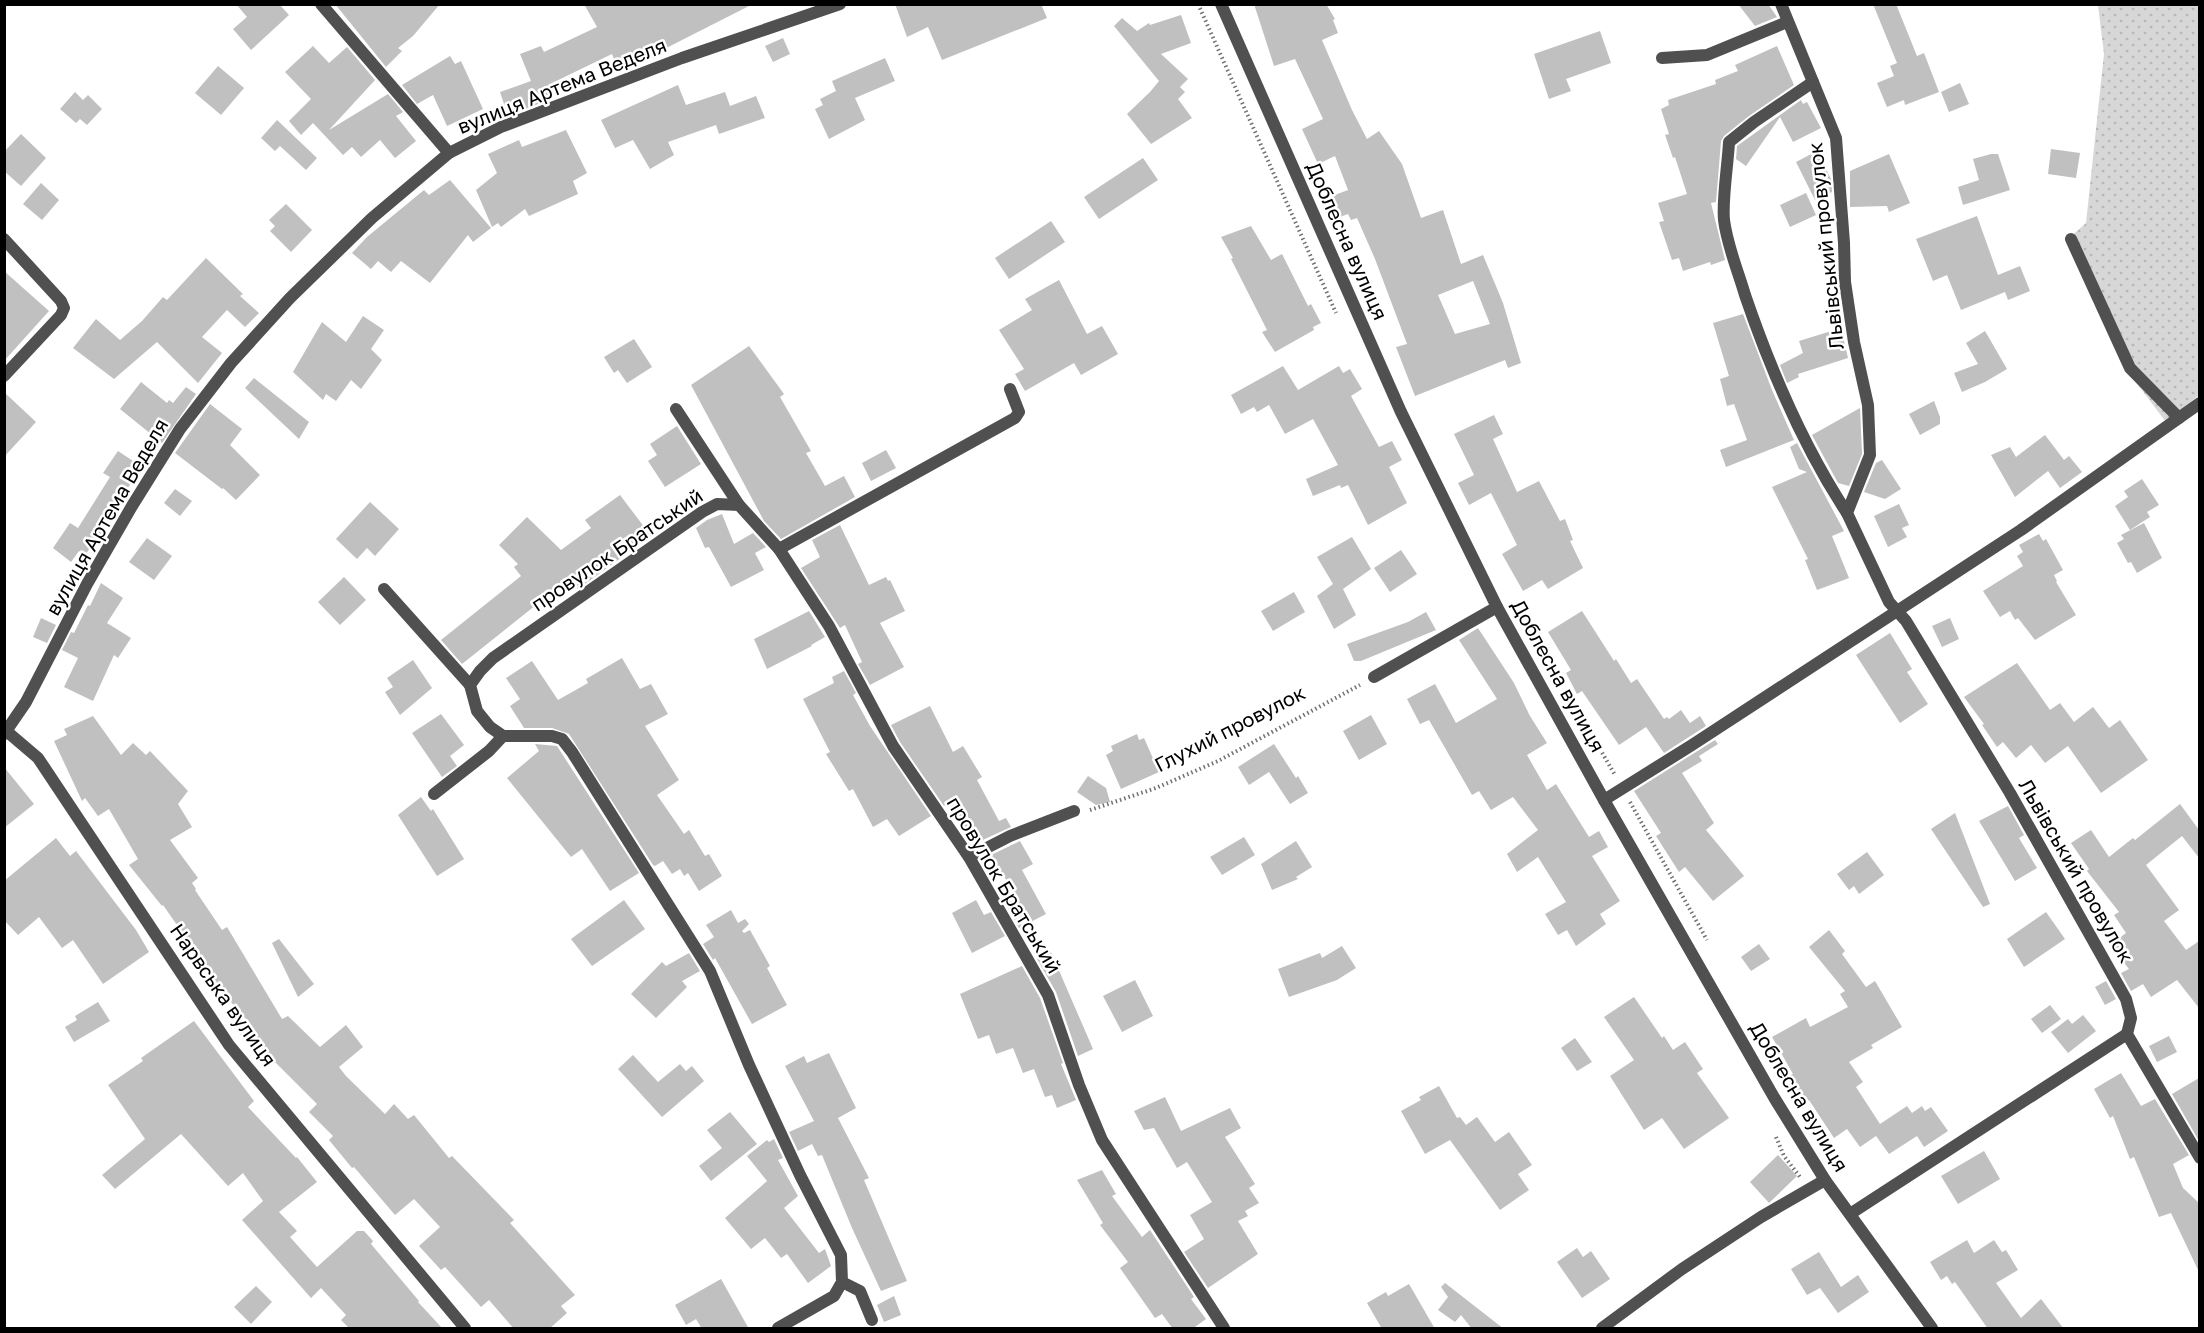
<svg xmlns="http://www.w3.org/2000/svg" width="2204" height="1333" viewBox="0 0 2204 1333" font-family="'Golos Text',sans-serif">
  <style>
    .grass { fill: url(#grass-dots) }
    .building { fill: #c0c0c0; fill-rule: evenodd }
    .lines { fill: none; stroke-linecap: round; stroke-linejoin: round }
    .path { stroke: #727272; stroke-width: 4; stroke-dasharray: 1.5 3; stroke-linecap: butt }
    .service { stroke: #505050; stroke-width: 12 }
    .minor { stroke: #505050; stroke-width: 12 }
    .tertiary { stroke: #505050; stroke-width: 12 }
    .labels { text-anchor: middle; stroke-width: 5; stroke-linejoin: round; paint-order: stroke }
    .street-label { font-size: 20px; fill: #000; stroke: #fff }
  </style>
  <defs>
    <pattern id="grass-dots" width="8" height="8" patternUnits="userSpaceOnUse" patternTransform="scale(1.5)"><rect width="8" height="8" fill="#d7d7d7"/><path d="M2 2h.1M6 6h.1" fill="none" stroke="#b7b7b7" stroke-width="1.8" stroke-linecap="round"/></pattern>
  </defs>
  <rect width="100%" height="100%" fill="#fff"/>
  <path class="grass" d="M2098,5H2199V395L2166,422L2126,369L2067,240L2086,223L2104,54Z"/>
  <g class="building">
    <path d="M236,4H279L289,15L251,50L233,29L247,17Z"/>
    <path d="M335,4H440L413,36L398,48L402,51L386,67Z"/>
    <path d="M584,4H753L619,72L612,54L548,85L553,98L508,116L500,92L531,81L520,54L541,46L544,52L597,27Z"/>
    <path d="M895,4H1041L1047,18L942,60L928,27L907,37Z"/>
    <path d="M1254,4H1326L1335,19L1333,20L1338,33L1322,40L1352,110L1367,139L1379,131L1402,164L1421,218L1443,210L1461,264L1483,255L1503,303L1521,363L1508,368L1505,360L1415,396L1396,347L1407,344L1375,259L1357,218L1351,220L1348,214L1340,217L1332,196L1348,190L1335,156L1318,164L1302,129L1323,119L1295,59L1274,66ZM1473,281L1490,324L1455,334L1438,295Z"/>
    <path d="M1738,4H1768L1777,17L1755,26Z"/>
    <path d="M1873,4H1896L1917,56L1924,53L1939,92L1905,105L1904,100L1887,107L1877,83L1894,76L1890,66L1897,63Z"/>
    <path d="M1181,15L1191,43L1161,54L1188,79L1180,87L1185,92L1178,99L1192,118L1151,144L1127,114L1150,92L1159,81L1114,26L1122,18L1137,31L1149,23L1150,25Z"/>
    <path d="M1600,31L1611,63L1566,79L1571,91L1549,99L1534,54Z"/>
    <path d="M783,38L790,54L773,62L765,46Z"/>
    <path d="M313,46L329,63L347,47L375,80L329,130L388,94L403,112L396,116L416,141L395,158L380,140L361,157L352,147L343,155L313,123L301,135L289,121L311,99L285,72Z"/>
    <path d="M1777,46L1794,85L1749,116L1724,136L1721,141L1716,202L1711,203L1725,260L1711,265L1710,262L1683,271L1679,258L1672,260L1659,222L1664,221L1658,203L1687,194L1675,157L1673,158L1665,135L1669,134L1661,109L1669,105L1668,100L1716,84L1715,80L1738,71L1735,65Z"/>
    <path d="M450,56L455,64L461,61L483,109L447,126L433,95L417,104L402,85Z"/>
    <path d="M885,58L895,81L855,98L865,120L829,139L815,109L823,105L820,99L836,91L832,81Z"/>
    <path d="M218,66L244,88L221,115L195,93Z"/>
    <path d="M1960,83L1969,104L1949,112L1941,92Z"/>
    <path d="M678,85L686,105L725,92L730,106L756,96L765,118L719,134L716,125L668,142L674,155L650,169L633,140L615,148L601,120Z"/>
    <path d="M75,92L83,100L88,95L102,109L87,125L80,119L76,123L60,109Z"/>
    <path d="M1801,100L1803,104L1807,102L1821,128L1793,142L1780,117L1746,166L1736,159L1737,146Z"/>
    <path d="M277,120L317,158L306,170L280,146L275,151L261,138Z"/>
    <path d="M566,130L587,173L573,181L578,194L529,216L525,209L501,227L498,223L492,227L476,190L497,173L488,154L519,140L522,147Z"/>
    <path d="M21,134L46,158L21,186L4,171V152Z"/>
    <path d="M2051,149L2080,153L2076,178L2048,174Z"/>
    <path d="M1817,151L1831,179L1832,192L1815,200L1796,162Z"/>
    <path d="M1889,154L1910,203L1889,212L1887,206L1850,207V171Z"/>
    <path d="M1991,154H1998L2010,190L1963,205L1958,187L1979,180L1973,159Z"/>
    <path d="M1143,158L1158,180L1099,219L1084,197Z"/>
    <path d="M450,180L491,228L473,242L468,235L430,283L401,261L391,272L378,261L371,269L352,253L367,237L424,190L429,195Z"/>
    <path d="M41,183L59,200L42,220L23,204Z"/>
    <path d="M1806,193L1816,215L1790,227L1780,205Z"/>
    <path d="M286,204L312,230L291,252L270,231L275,226L269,220Z"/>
    <path d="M1977,216L1998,275L2020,266L2030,291L2008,300L2005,292L1961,310L1947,275L1933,281L1916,239Z"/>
    <path d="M1051,221L1065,242L1009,279L995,258Z"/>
    <path d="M1251,226L1271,260L1282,254L1308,306L1311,304L1321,323L1313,327L1314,330L1275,352L1262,332L1267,330L1231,259L1233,258L1221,237Z"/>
    <path d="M206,258L243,294L240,296L259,313L245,327L227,310L202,337L222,353L198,383L157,342L114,379L73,348L96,319L120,340L142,321L163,297L167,300Z"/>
    <path d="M4,271L49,311L4,361Z"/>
    <path d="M1059,280L1087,334L1102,326L1118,354L1081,375L1074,363L1025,391L1015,374L1024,369L999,330L1032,310L1025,299Z"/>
    <path d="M1743,314L1772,390L1794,440L1726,467L1720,450L1747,440L1734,404L1727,406L1720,379L1729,376L1713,323Z"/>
    <path d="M363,316L384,330L371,349L382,360L361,389L351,380L336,401L326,394L323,400L293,372L322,322L346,342Z"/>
    <path d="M1841,328L1848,358L1798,374L1799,377L1787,383L1780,365L1803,353L1799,341Z"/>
    <path d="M1985,331L2007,369L1985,382L1962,392L1954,373L1978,364L1966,343Z"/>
    <path d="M634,339L652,367L627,383L618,370L614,373L604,357Z"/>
    <path d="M749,346L784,394L780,397L811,451L806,453L825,486L844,476L855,497L781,539L764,521L691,385Z"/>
    <path d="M1283,366L1298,390L1339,366L1343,373L1350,369L1362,389L1351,396L1379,447L1392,441L1402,460L1389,467L1407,503L1368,525L1348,485L1341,488L1340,485L1313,496L1306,479L1338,465L1313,419L1285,434L1269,405L1257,412L1254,407L1241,414L1231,395Z"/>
    <path d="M254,378L309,422L299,439L245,388Z"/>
    <path d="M141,382L167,403L169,400L173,403L186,387L196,394L162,443L120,409Z"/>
    <path d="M4,392L36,422L4,457Z"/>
    <path d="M1934,401L1940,417V424L1920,435L1909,414Z"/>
    <path d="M210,404L242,429L230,445L260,475L236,500L223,488L222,489L175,453Z"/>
    <path d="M1860,408L1862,454L1849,486L1838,483L1812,435Z"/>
    <path d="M1494,415L1503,434L1493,439L1517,492L1539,481L1560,521L1565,519L1573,540L1570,541L1583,568L1548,589L1542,580L1523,591L1502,554L1517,545L1491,493L1469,505L1458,483L1474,475L1454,434Z"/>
    <path d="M677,426L701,464L665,487L648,461L657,455L650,444Z"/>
    <path d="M2045,435L2064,460L2069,456L2082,472L2060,488L2048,471L2015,497L1991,455L2010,447L2016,457Z"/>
    <path d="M1797,443L1844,531L1832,536L1849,578L1817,590L1805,560L1808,559L1772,487L1807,472L1799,469L1790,447Z"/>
    <path d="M886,450L896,468L871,481L862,463Z"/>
    <path d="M118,451L142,467L119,501L121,502L104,529L85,555L79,551L71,562L53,548L70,523L78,528L110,477L103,473Z"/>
    <path d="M1882,460L1901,489L1885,499L1864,492L1876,463Z"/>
    <path d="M2142,479L2159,505L2147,512L2150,517L2130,530L2115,506L2128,497L2124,491Z"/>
    <path d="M175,489L192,501L180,516L164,503Z"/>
    <path d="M620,495L651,536L578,589L570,578L462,664L441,640L521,576L514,567L518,564L499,545L527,517L561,550L591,528L585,520Z"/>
    <path d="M370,502L399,529L375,556L367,548L357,559L336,539Z"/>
    <path d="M1899,504L1909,525L1902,528L1907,537L1888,547L1874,516Z"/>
    <path d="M722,514L734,544L753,533L766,547L755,553L764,570L731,587L709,547L705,548L696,528L707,520Z"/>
    <path d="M2144,523L2162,558L2137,573L2131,562L2128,563L2117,543L2124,539L2121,535Z"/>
    <path d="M840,525L869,585L886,577L888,581L890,580L905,611L880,623L904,667L870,685L858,664L862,662L845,625L840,628L801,568L820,557L812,540Z"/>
    <path d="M2039,534L2043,541L2046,539L2063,570L2054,575L2057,581L2056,582L2076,615L2035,640L2018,618L2015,620L2010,611L2000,617L1983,591L2023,566L2017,556L2023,552L2019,545Z"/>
    <path d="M1352,537L1371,569L1343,589L1356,615L1334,629L1317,596L1333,584L1317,557Z"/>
    <path d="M147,538L172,556L154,580L129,562Z"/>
    <path d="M1401,550L1417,574L1390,592L1374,568Z"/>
    <path d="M344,577L366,600L340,625L318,602Z"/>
    <path d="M101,583L123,598L107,623L131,638L118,658L114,655L93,701L64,687L78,658L62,650L71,632L74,633L88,605L90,606Z"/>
    <path d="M1294,592L1305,612L1273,631L1261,611Z"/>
    <path d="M809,611L825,637L811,645L812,646L767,669L754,639Z"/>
    <path d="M1582,611L1614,661L1616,659L1631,683L1637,679L1664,719L1667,717L1669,719L1681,710L1690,723L1700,716L1706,726L1664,753L1646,727L1619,745L1582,691L1577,694L1566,673L1571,670L1548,632Z"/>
    <path d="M1426,612L1436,630L1361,661H1354L1347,644L1408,622Z"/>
    <path d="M41,618L56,625L47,643L33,637Z"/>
    <path d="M1950,618L1959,639L1942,647L1932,626Z"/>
    <path d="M1478,628L1514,683L1530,716L1547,743L1527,755L1547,790L1556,784L1589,837L1599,831L1608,847L1592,856L1620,901L1600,914L1606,924L1576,946L1567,930L1558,935L1545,914L1566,902L1538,857L1517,872L1507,854L1538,830L1513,797L1491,810L1479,791L1472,795L1429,720L1420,724L1407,699L1435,684L1456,723L1497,699L1459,640Z"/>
    <path d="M1890,633L1912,669L1907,672L1928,704L1900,723L1856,655Z"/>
    <path d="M622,658L640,689L651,684L668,714L645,726L679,780L657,795L684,834L689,830L705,856L709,854L722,876L699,891L688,873L684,876L680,869L672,874L663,861L655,866L653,865L569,734L552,728H524L510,706L520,699L506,678L532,661L558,700L588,683L586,679Z"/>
    <path d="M413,660L432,688L400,715L385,692L393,687L387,678Z"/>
    <path d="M2017,663L2050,710L2060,703L2074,722L2093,707L2109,728L2120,720L2148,760L2101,793L2068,746L2045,763L2031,745L2016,758L2003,742L1997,747L1982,725L1984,724L1964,697Z"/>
    <path d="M844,671L856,693L853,695L870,726L931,816L899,836L887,819L873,827L853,789L849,791L826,754L830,752L803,699L834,683L832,677Z"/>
    <path d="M930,706L953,752L963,746L977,769L982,777L977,780L999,821L1006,818L1011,827L974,844L952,801L944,806L900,742L891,725Z"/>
    <path d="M441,714L464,745L450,756L457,766L442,777L412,733Z"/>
    <path d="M1371,715L1387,744L1359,760L1343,731Z"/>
    <path d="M93,716L121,755L133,743L146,755L150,751L188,791L178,804L192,827L170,840L198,878L192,883L196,889L195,890L222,930L227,927L282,1019L288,1016L320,1047L346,1025L363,1047L339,1067L346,1076L385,1114L394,1104L408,1119L414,1115L449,1158L452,1156L514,1220L510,1223L575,1295L561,1306L567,1313L549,1329H514L489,1300L481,1307L445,1267L441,1270L419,1246L440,1227L414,1199L395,1215L354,1167L352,1168L329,1140L333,1136L309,1112L317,1104L263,1050L257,1054L240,1034L252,1026L223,993L193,943L191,945L163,905L162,906L129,865L138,859L109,809L98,816L85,798L82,801L54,741L67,735L64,729Z"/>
    <path d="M1137,734L1139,740L1144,738L1159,772L1121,789L1106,755L1113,751L1111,746Z"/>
    <path d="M1715,740L1718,744L1699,756L1702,761L1682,773L1714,823L1706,830L1744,876L1713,901L1685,867L1679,872L1656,836L1661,833L1634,791Z"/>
    <path d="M535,744L557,746L639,873L610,891L582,849L571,857L507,778L539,751Z"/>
    <path d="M1274,744L1296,778L1298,776L1308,793L1290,804L1269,772L1249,785L1238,767Z"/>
    <path d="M4,767L34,804L4,828Z"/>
    <path d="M1088,776L1106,788L1110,802L1096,805L1077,792Z"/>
    <path d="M421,797L431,811L433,809L464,859L437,876L398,815Z"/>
    <path d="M2180,804L2199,830V858L2182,836L2146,865L2179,910L2164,921L2186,950L2199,941V1008L2177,980L2151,997L2143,984L2131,991L2121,973L2129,969L2110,945L2126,933L2114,915L2119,912L2087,871L2089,869L2071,843L2091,830L2109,857L2133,838L2135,840Z"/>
    <path d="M2008,806L2024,835L2019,838L2037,868L2015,881L1979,821Z"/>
    <path d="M1955,813L1990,904L1983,907L1931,829Z"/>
    <path d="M1244,837L1255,855L1222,875L1210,857Z"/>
    <path d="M56,838L70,856L76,851L136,930L149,952L103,984L73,940L62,948L39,917L18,935L4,920V881Z"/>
    <path d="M1020,841L1033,864L1022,870L1046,914L1019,928L1006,904L1017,898L991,855Z"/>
    <path d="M1296,841L1312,867L1296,877L1298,879L1272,890L1261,864Z"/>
    <path d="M1867,852L1884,875L1859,894L1854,886L1849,890L1837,874Z"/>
    <path d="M624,900L645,929L592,966L571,939Z"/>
    <path d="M976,900L984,915L991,912L1005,936L972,953L952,913Z"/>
    <path d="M731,910L738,923L745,919L749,924L742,931L744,933L750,930L770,966L767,968L787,1005L752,1024L715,958L713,960L703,944L714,937L706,925Z"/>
    <path d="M2046,912L2065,939L2024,967L2007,939Z"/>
    <path d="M1829,930L1845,951L1842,954L1866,987L1875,981L1902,1027L1871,1045L1873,1048L1849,1062L1863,1082L1856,1087L1880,1124L1907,1106L1912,1113L1922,1106L1925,1111L1931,1107L1948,1131L1924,1147L1917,1136L1889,1154L1876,1136L1860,1147L1847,1129L1834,1138L1809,1100L1802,1104L1787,1077L1793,1074L1772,1037L1806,1018L1810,1027L1848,1007L1840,994L1845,991L1809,947Z"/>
    <path d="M279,939L314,984L298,997L272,943Z"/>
    <path d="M1759,944L1770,959L1751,971L1741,957Z"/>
    <path d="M1342,946L1356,968L1337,980L1289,997L1278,969L1320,953L1322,958Z"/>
    <path d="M1051,952L1093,1049L1078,1056L1056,992L1037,959Z"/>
    <path d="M689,953L700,971L682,981L687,987L656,1018L631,994L662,962L666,966Z"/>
    <path d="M1022,966L1040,998L1063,1063L1061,1064L1076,1100L1057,1108L1052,1095L1045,1097L1034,1069L1023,1073L1013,1048L996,1054L989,1035L978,1039L960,994Z"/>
    <path d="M1135,980L1153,1016L1122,1032L1103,996Z"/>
    <path d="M2106,981L2116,999L2105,1005L2095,987Z"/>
    <path d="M1634,997L1662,1038L1664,1036L1673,1050L1685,1042L1703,1069L1697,1073L1729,1118L1684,1149L1662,1118L1644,1130L1610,1076L1634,1060L1604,1017Z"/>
    <path d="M98,1002L110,1021L74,1042L65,1027L77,1020L75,1016Z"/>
    <path d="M2050,1005L2061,1019L2042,1033L2031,1019Z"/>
    <path d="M2083,1015L2096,1031L2068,1053L2051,1032L2068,1019L2072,1024Z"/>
    <path d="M194,1021L254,1101L248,1107L296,1158L297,1157L317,1182L279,1212L297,1231L290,1237L317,1267L357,1231H364L373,1241L371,1244L419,1301L418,1302L443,1329H350L341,1320L346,1315L321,1288L311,1298L242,1220L263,1201L243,1173L228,1186L181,1134L115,1189L102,1175L145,1139L108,1085L143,1061L141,1058Z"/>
    <path d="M2169,1036L2177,1052L2157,1062L2149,1046Z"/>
    <path d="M1575,1038L1592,1062L1577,1071L1561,1048Z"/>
    <path d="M829,1053L856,1108L838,1118L869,1178L864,1180L907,1281L881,1291L852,1228L822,1155L818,1156L812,1144L798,1151L789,1132L814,1121L785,1066L804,1056L807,1063Z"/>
    <path d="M633,1055L658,1082L680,1064L686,1071L692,1066L704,1081L662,1117L618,1069Z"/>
    <path d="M2121,1073L2141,1106L2155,1099L2189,1155L2173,1164L2183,1188L2199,1203V1272L2171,1213L2159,1217L2134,1157L2130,1159L2113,1116L2110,1118L2094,1089Z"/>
    <path d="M2199,1078V1141L2172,1094Z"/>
    <path d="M1439,1086L1457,1118L1460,1117L1466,1125L1477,1117L1495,1142L1509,1132L1532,1165L1518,1174L1529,1190L1500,1210L1450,1140L1425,1154L1401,1111L1421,1100L1419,1097Z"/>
    <path d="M1165,1097L1181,1131L1230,1108L1241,1128L1225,1137L1255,1184L1249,1188L1259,1203L1245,1211L1248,1216L1238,1221L1258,1254L1208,1288L1184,1252L1204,1239L1190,1215L1212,1202L1187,1162L1177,1168L1154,1128L1144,1130L1134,1111Z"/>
    <path d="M730,1112L757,1144L711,1181L699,1166L722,1148L707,1130Z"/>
    <path d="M774,1139L783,1158L778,1160L798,1196L784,1208L819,1253L825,1249L831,1266L808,1283L787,1254L781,1258L765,1238L751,1249L725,1218L767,1181L747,1156L767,1140L769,1142Z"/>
    <path d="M1984,1151L2000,1179L1958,1204L1941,1176Z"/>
    <path d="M1778,1155L1797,1176L1769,1203L1750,1182Z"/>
    <path d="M1102,1170L1116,1194L1112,1196L1142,1237L1150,1230L1194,1297L1191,1299L1206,1319L1192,1329H1173L1162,1314L1155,1318L1120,1268L1128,1262L1100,1225L1103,1223L1077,1180Z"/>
    <path d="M1967,1240L1974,1253L1994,1240L2002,1252L2006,1250L2018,1270L1996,1283L2021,1318L2041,1299L2064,1329H1988L1955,1282L1952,1284L1947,1276L1941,1280L1930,1262Z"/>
    <path d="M1577,1248L1583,1257L1591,1251L1610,1279L1582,1298L1557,1262Z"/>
    <path d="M1819,1252L1841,1287L1858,1275L1869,1292L1838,1313L1820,1288L1807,1295L1791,1269Z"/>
    <path d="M721,1279L749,1329H702L696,1319L686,1325L675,1305Z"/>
    <path d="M1445,1283L1504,1329H1472L1461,1315L1455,1322L1438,1310L1448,1297L1441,1287Z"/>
    <path d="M1409,1284L1435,1329H1382L1367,1303L1386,1292L1388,1296Z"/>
    <path d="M256,1286L272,1302L251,1324L234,1307Z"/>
    <path d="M894,1296L901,1315L884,1322L877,1305Z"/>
  </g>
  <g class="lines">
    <g class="path">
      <path d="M1198,4L1336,313"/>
      <path d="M1575,706L1615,775"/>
      <path d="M1630,802L1707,940"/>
      <path d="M1090,810L1156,788L1218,761L1360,685"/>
      <path d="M1776,1137L1784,1156L1800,1177"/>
    </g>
    <g class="service">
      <path d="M1662,58L1707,55L1787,22"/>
      <path d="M2071,239L2130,368L2179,418"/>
      <path d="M676,409L739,505"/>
      <path d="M779,549L1015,418L1019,412L1010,389"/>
      <path d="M384,589L470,685"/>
      <path d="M434,794L489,751L503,736"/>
      <path d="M1850,1214L2127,1034"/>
      <path d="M842,1282L860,1291L872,1320"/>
    </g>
    <g class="minor">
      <path d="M321,4L449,153"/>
      <path d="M1781,4L1836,138L1844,243L1845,282L1854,342L1868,405L1870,455L1847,513L1889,602L1906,621L2010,793L2126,999L2131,1018L2127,1034L2200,1158"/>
      <path d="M1813,82L1754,122L1729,142C1728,164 1722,199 1724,220C1727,245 1738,271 1745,295C1771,371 1803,446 1847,513"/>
      <path d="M4,239L61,301L64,308L61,315L4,376"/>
      <path d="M1374,677L1497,607"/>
      <path d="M4,729L38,758L229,1045L465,1328"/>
      <path d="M4,734L26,702L87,584L132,506L180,429L231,363L290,298L372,218L449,153L501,127L682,58L840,4"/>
      <path d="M1604,800L1692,745L2021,530L2200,403"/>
      <path d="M969,857L1010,836L1074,811"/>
      <path d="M778,1328L834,1296L842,1282L841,1255L800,1175L749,1065L710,971L572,752L562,739L552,736H503L490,727L477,711L470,685L480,671L493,658L702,512L717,504L739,505L779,549L829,626L893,746L969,857L1048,995L1079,1085L1102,1140L1224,1328"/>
      <path d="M1602,1328L1682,1269L1761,1217L1825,1180"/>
    </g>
    <path class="tertiary" d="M1221,4L1401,412L1497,607L1604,800L1775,1099L1825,1180L1932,1328"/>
  </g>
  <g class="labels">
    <g class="street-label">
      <text transform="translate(562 86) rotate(-22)" y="7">вулиця Артема Веделя</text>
      <text transform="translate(1347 241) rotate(66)" y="7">Доблесна вулиця</text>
      <text transform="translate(1826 246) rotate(-96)" y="7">Львівський провулок</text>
      <text transform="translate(107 517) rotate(-60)" y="7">вулиця Артема Веделя</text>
      <text transform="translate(617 550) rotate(-34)" y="7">провулок Братський</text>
      <text transform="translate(1558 676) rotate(61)" y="7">Доблесна вулиця</text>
      <text transform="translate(1230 729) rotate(-27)" y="7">Глухий провулок</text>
      <text transform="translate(2076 871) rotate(60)" y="7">Львівський провулок</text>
      <text transform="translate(1004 885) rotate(59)" y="7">провулок Братський</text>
      <text transform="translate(223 995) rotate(55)" y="7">Нарвська вулиця</text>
      <text transform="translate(1799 1097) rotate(59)" y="7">Доблесна вулиця</text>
    </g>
  </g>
  <rect width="2204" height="1333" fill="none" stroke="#000000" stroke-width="12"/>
</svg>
